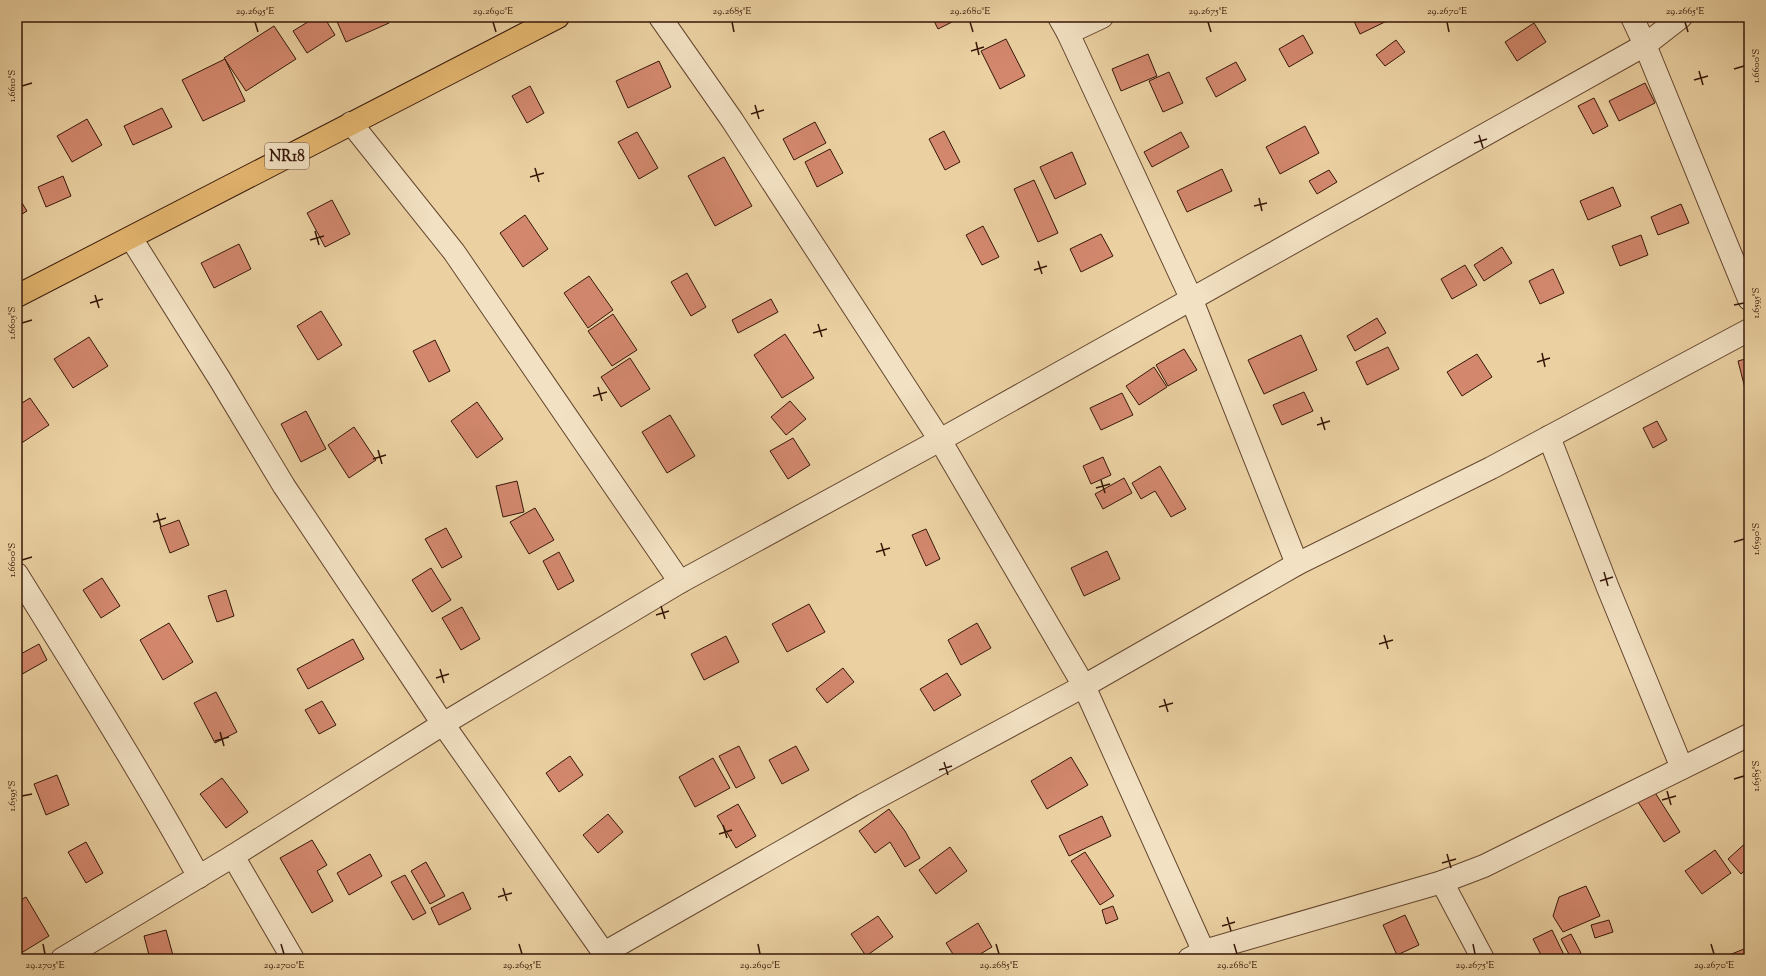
<svg xmlns="http://www.w3.org/2000/svg" width="1766" height="976" viewBox="0 0 1766 976" font-family="'Sorts Mill Goudy',serif">
  <style>
    .building { fill: #d3886e; stroke: #371708 }
    .lines { fill: none; stroke-linecap: round; stroke-linejoin: round }
    .minor-casing { stroke: #64462e; stroke-width: 24 }
    .primary-casing { stroke: #371708; stroke-width: 24 }
    .minor { stroke: #f2e1c3; stroke-width: 22 }
    .primary { stroke: #e6b871; stroke-width: 22 }
    .ticks { fill: none; stroke: #371708; stroke-width: 1.5 }
    .labels { text-anchor: middle; stroke-width: 3; stroke-linejoin: round; paint-order: stroke }
    .shield { fill: #f2e1c3; stroke: #6f5440; stroke-width: 1 }
    .shield-label { font-size: 15px; font-weight: bold; fill: #371708 }
    .neatline { fill: none; stroke: #371708; stroke-width: 1.5 }
    .ticks-label { font-size: 10px; text-anchor: middle; fill: #371708 }
  </style>
  <rect width="100%" height="100%" fill="#ebd1a2"/>
  <filter id="stains"><feTurbulence type="fractalNoise" baseFrequency=".005" numOctaves="4"/><feColorMatrix values="0 0 0 0 .2 0 0 0 0 .09 0 0 0 0 .02 0 0 0 .5 -.17"/></filter>
  <radialGradient id="worn" r=".72"><stop offset=".6" stop-color="#630" stop-opacity="0"/><stop offset="1" stop-color="#630" stop-opacity=".3"/></radialGradient>
  <g class="building">
    <path d="M316,17H324L335,35L307,53L293,31Z"/>
    <path d="M335,17H386L389,23L346,42Z"/>
    <path d="M932,17H962L938,29Z"/>
    <path d="M1352,17H1389L1391,19L1360,34Z"/>
    <path d="M1534,23L1546,42L1517,61L1505,42Z"/>
    <path d="M274,26L296,59L246,91L224,58Z"/>
    <path d="M1303,35L1313,53L1289,67L1279,49Z"/>
    <path d="M1006,39L1025,76L1000,89L981,51Z"/>
    <path d="M1396,40L1405,52L1385,66L1376,55Z"/>
    <path d="M1148,54L1157,76L1121,91L1112,69Z"/>
    <path d="M225,59L245,101L203,121L182,80Z"/>
    <path d="M659,61L671,87L628,108L616,81Z"/>
    <path d="M1236,62L1246,80L1216,97L1206,78Z"/>
    <path d="M1169,72L1183,103L1163,112L1149,81Z"/>
    <path d="M1645,83L1655,103L1619,121L1609,101Z"/>
    <path d="M530,86L544,113L527,123L512,96Z"/>
    <path d="M1594,98L1608,126L1593,134L1578,106Z"/>
    <path d="M162,108L172,127L133,145L124,126Z"/>
    <path d="M87,119L102,145L72,162L57,136Z"/>
    <path d="M815,122L826,143L794,160L783,139Z"/>
    <path d="M1305,126L1319,153L1280,174L1266,147Z"/>
    <path d="M944,131L960,162L945,170L929,139Z"/>
    <path d="M637,132L658,168L639,179L618,142Z"/>
    <path d="M1181,132L1189,147L1152,167L1144,152Z"/>
    <path d="M830,149L843,173L817,187L805,162Z"/>
    <path d="M1072,152L1086,184L1055,199L1040,167Z"/>
    <path d="M724,157L752,206L715,226L688,176Z"/>
    <path d="M1222,169L1232,191L1187,212L1177,191Z"/>
    <path d="M1329,170L1337,182L1317,194L1309,181Z"/>
    <path d="M63,176L71,196L46,207L38,187Z"/>
    <path d="M1034,180L1058,233L1038,242L1014,189Z"/>
    <path d="M1613,187L1621,206L1588,220L1580,201Z"/>
    <path d="M17,195L27,211L17,217Z"/>
    <path d="M332,200L350,234L325,247L307,213Z"/>
    <path d="M1681,204L1689,223L1658,235L1651,217Z"/>
    <path d="M525,215L548,249L523,267L500,233Z"/>
    <path d="M983,226L999,257L982,265L966,235Z"/>
    <path d="M1101,234L1113,256L1081,272L1070,249Z"/>
    <path d="M1641,235L1648,255L1620,266L1612,246Z"/>
    <path d="M239,244L251,269L214,288L201,263Z"/>
    <path d="M1502,247L1512,263L1484,281L1474,265Z"/>
    <path d="M1465,265L1477,285L1452,299L1441,279Z"/>
    <path d="M1553,269L1564,293L1540,304L1529,281Z"/>
    <path d="M687,273L706,307L691,316L671,282Z"/>
    <path d="M589,276L613,310L588,328L564,293Z"/>
    <path d="M771,299L778,312L738,333L732,320Z"/>
    <path d="M321,311L342,345L318,360L297,326Z"/>
    <path d="M613,314L637,350L612,366L588,331Z"/>
    <path d="M1377,318L1386,333L1355,351L1347,336Z"/>
    <path d="M785,334L814,378L782,398L754,355Z"/>
    <path d="M1301,335L1317,370L1264,394L1248,360Z"/>
    <path d="M89,337L108,366L73,388L54,359Z"/>
    <path d="M435,340L450,371L429,382L413,351Z"/>
    <path d="M1388,347L1399,369L1367,385L1356,362Z"/>
    <path d="M1184,349L1197,370L1168,386L1156,365Z"/>
    <path d="M1477,354L1492,377L1462,396L1447,372Z"/>
    <path d="M630,358L650,389L621,407L601,377Z"/>
    <path d="M1749,358V404L1738,361Z"/>
    <path d="M1154,367L1167,387L1139,405L1126,386Z"/>
    <path d="M1304,392L1313,411L1282,425L1273,405Z"/>
    <path d="M1122,393L1133,415L1101,430L1090,408Z"/>
    <path d="M30,398L49,425L17,446V406Z"/>
    <path d="M790,401L806,419L786,435L771,417Z"/>
    <path d="M477,402L503,439L477,458L451,421Z"/>
    <path d="M306,411L326,449L301,462L281,424Z"/>
    <path d="M670,415L695,456L667,473L642,432Z"/>
    <path d="M1657,421L1667,440L1653,448L1643,428Z"/>
    <path d="M354,427L376,460L349,478L328,445Z"/>
    <path d="M793,438L810,465L788,479L770,451Z"/>
    <path d="M1103,457L1111,475L1091,484L1083,466Z"/>
    <path d="M1160,466L1186,509L1171,517L1155,491L1141,499L1132,483Z"/>
    <path d="M1124,478L1132,493L1103,509L1095,494Z"/>
    <path d="M517,481L524,512L503,517L496,486Z"/>
    <path d="M535,508L554,540L529,554L510,522Z"/>
    <path d="M179,520L189,545L170,553L160,527Z"/>
    <path d="M446,528L462,557L442,568L425,539Z"/>
    <path d="M926,529L940,559L926,566L912,535Z"/>
    <path d="M1107,551L1120,579L1084,596L1071,568Z"/>
    <path d="M559,552L574,581L558,590L543,561Z"/>
    <path d="M431,568L451,600L432,612L412,580Z"/>
    <path d="M102,578L120,606L101,618L83,590Z"/>
    <path d="M226,590L234,616L217,622L208,596Z"/>
    <path d="M809,604L825,632L787,652L772,624Z"/>
    <path d="M462,607L480,639L461,650L442,618Z"/>
    <path d="M169,623L193,662L163,680L140,640Z"/>
    <path d="M977,623L991,648L961,665L948,640Z"/>
    <path d="M726,636L739,662L704,680L691,654Z"/>
    <path d="M353,639L364,659L308,689L297,669Z"/>
    <path d="M39,644L47,660L17,677V656Z"/>
    <path d="M843,668L854,682L827,703L816,689Z"/>
    <path d="M947,673L961,695L934,711L920,689Z"/>
    <path d="M216,692L237,732L215,743L194,703Z"/>
    <path d="M322,701L336,725L319,734L305,710Z"/>
    <path d="M739,746L755,778L736,788L719,756Z"/>
    <path d="M796,746L809,770L782,784L769,760Z"/>
    <path d="M570,756L583,775L559,792L546,773Z"/>
    <path d="M1071,757L1088,785L1047,809L1031,781Z"/>
    <path d="M713,758L730,788L695,807L679,777Z"/>
    <path d="M57,775L69,805L46,815L34,784Z"/>
    <path d="M222,778L248,812L226,828L200,794Z"/>
    <path d="M1654,791L1680,832L1664,842L1638,802Z"/>
    <path d="M738,804L756,836L736,848L717,816Z"/>
    <path d="M889,809L905,831L920,858L905,867L890,842L875,853L859,831Z"/>
    <path d="M608,814L623,832L598,853L583,835Z"/>
    <path d="M1102,816L1111,836L1069,856L1059,836Z"/>
    <path d="M17,831L21,838L17,840Z"/>
    <path d="M312,840L327,865L317,871L333,901L312,913L280,858Z"/>
    <path d="M1749,840V867L1741,874L1728,859Z"/>
    <path d="M86,842L103,873L86,883L68,852Z"/>
    <path d="M950,847L967,871L936,894L919,870Z"/>
    <path d="M1715,850L1731,873L1702,894L1685,871Z"/>
    <path d="M1085,852L1114,896L1100,905L1071,861Z"/>
    <path d="M370,854L382,876L349,895L337,873Z"/>
    <path d="M426,862L445,896L430,904L411,871Z"/>
    <path d="M405,875L426,913L413,920L391,882Z"/>
    <path d="M1586,886L1600,916L1563,932L1553,916L1559,897Z"/>
    <path d="M463,892L471,909L439,925L431,908Z"/>
    <path d="M26,897L49,936L18,955L17,902Z"/>
    <path d="M1113,906L1118,919L1106,924L1102,910Z"/>
    <path d="M1405,915L1419,945L1397,955L1383,925Z"/>
    <path d="M878,916L893,937L866,956L851,934Z"/>
    <path d="M1609,920L1613,932L1595,938L1591,925Z"/>
    <path d="M978,923L992,947L972,959H956L946,943Z"/>
    <path d="M166,930L174,959H150L144,936Z"/>
    <path d="M1552,930L1566,959H1543L1533,939Z"/>
    <path d="M1571,934L1581,953L1571,958L1561,939Z"/>
    <path d="M1749,947V959H1725L1724,957Z"/>
  </g>
  <g class="lines">
    <g class="minor-casing">
      <g id="minor">
        <path d="M660,17L732,120L940,440L1084,686L1207,959"/>
        <path d="M1059,17L1068,33"/>
        <path d="M1102,17L1068,33L1191,298L1297,564"/>
        <path d="M1632,17L1645,45L1749,299"/>
        <path d="M351,123L454,252L680,582"/>
        <path d="M131,238L219,378L284,486L443,724L608,959"/>
        <path d="M1549,437L1608,588L1682,768"/>
        <path d="M17,574C79,674 142,774 199,877"/>
        <path d="M233,856L293,959"/>
        <path d="M1442,882L1483,959"/>
        <path d="M604,953L863,805L1084,686L1297,564L1491,468L1749,330"/>
        <path d="M62,959L233,856L443,724L680,582L940,440L1645,45L1681,17"/>
        <path d="M1189,959L1204,951L1442,882L1484,866L1749,735"/>
      </g>
    </g>
    <g class="primary-casing">
      <path id="primary" d="M17,296L558,17"/>
    </g>
    <use href="#minor" class="minor"/>
    <use href="#primary" class="primary"/>
  </g>
  <path class="ticks" d="M255,22L258,32M493,22L496,32M732,22L734,32M970,22L973,32M1208,22L1211,32M1447,22L1449,32M1685,22L1688,32M976,42L979,55M971,51L984,47M1734,69L1744,66M1699,71L1703,85M1694,80L1708,76M22,86L32,83M755,105L759,119M751,114L764,110M1479,135L1483,148M1474,143L1487,139M535,168L539,182M530,177L544,173M1259,198L1262,211M1254,206L1267,203M315,231L319,245M310,240L324,236M1038,261L1042,274M1034,270L1047,266M95,295L99,308M90,303L103,299M1734,305L1744,303M22,323L32,320M818,324L822,337M813,333L827,329M1542,353L1545,367M1537,362L1550,358M598,387L602,401M593,396L607,392M1321,417L1325,430M1317,425L1330,421M378,450L382,464M373,459L386,455M1101,480L1105,493M1096,488L1110,484M157,513L161,527M153,522L166,518M1734,542L1744,539M881,543L885,556M876,552L890,548M22,560L32,557M1604,572L1608,586M1600,581L1613,577M661,606L665,619M656,615L669,611M1384,635L1388,649M1379,644L1393,640M440,669L444,683M436,678L449,674M1164,699L1168,712M1159,707L1173,703M220,732L224,746M215,741L229,737M944,762L948,775M939,770L952,766M1734,779L1744,776M1667,791L1671,805M22,796L32,794M1662,800L1676,796M723,825L727,838M719,834L732,830M1447,854L1451,868M1442,863L1456,859M503,888L507,901M498,897L512,893M1227,917L1231,931M1222,926L1235,922M43,944L45,954M281,944L284,954M519,944L522,954M758,944L760,954M996,944L999,954M1234,944L1237,954M1473,944L1475,954M1711,944L1714,954"/>
  <g class="labels">
    <rect class="shield" x="265" y="143" width="44" height="26" rx="3"/>
    <g class="shield-label">
      <text x="287" y="161">NR18</text>
    </g>
  </g>
  <rect width="1766" height="976" fill="none" stroke="#ebd1a2" stroke-width="44"/>
  <rect x="22" y="22" width="1722" height="932" class="neatline"/>
  <g class="ticks-label">
    <text x="255" y="14">29.2695°E</text>
    <text x="493" y="14">29.2690°E</text>
    <text x="732" y="14">29.2685°E</text>
    <text x="970" y="14">29.2680°E</text>
    <text x="1208" y="14">29.2675°E</text>
    <text x="1447" y="14">29.2670°E</text>
    <text x="1685" y="14">29.2665°E</text>
    <text transform="translate(1755 66) rotate(-90)" y="4">1.6600°S</text>
    <text transform="translate(11 86) rotate(-90)" y="4">1.6610°S</text>
    <text transform="translate(1755 303) rotate(-90)" y="4">1.6595°S</text>
    <text transform="translate(11 323) rotate(-90)" y="4">1.6605°S</text>
    <text transform="translate(1755 539) rotate(-90)" y="4">1.6590°S</text>
    <text transform="translate(11 560) rotate(-90)" y="4">1.6600°S</text>
    <text transform="translate(1755 776) rotate(-90)" y="4">1.6585°S</text>
    <text transform="translate(11 796) rotate(-90)" y="4">1.6595°S</text>
    <text x="45" y="968">29.2705°E</text>
    <text x="284" y="968">29.2700°E</text>
    <text x="522" y="968">29.2695°E</text>
    <text x="760" y="968">29.2690°E</text>
    <text x="999" y="968">29.2685°E</text>
    <text x="1237" y="968">29.2680°E</text>
    <text x="1475" y="968">29.2675°E</text>
    <text x="1714" y="968">29.2670°E</text>
  </g>
  <rect width="100%" height="100%" filter="url(#stains)"/>
  <rect width="100%" height="100%" fill="url(#worn)"/>
</svg>
